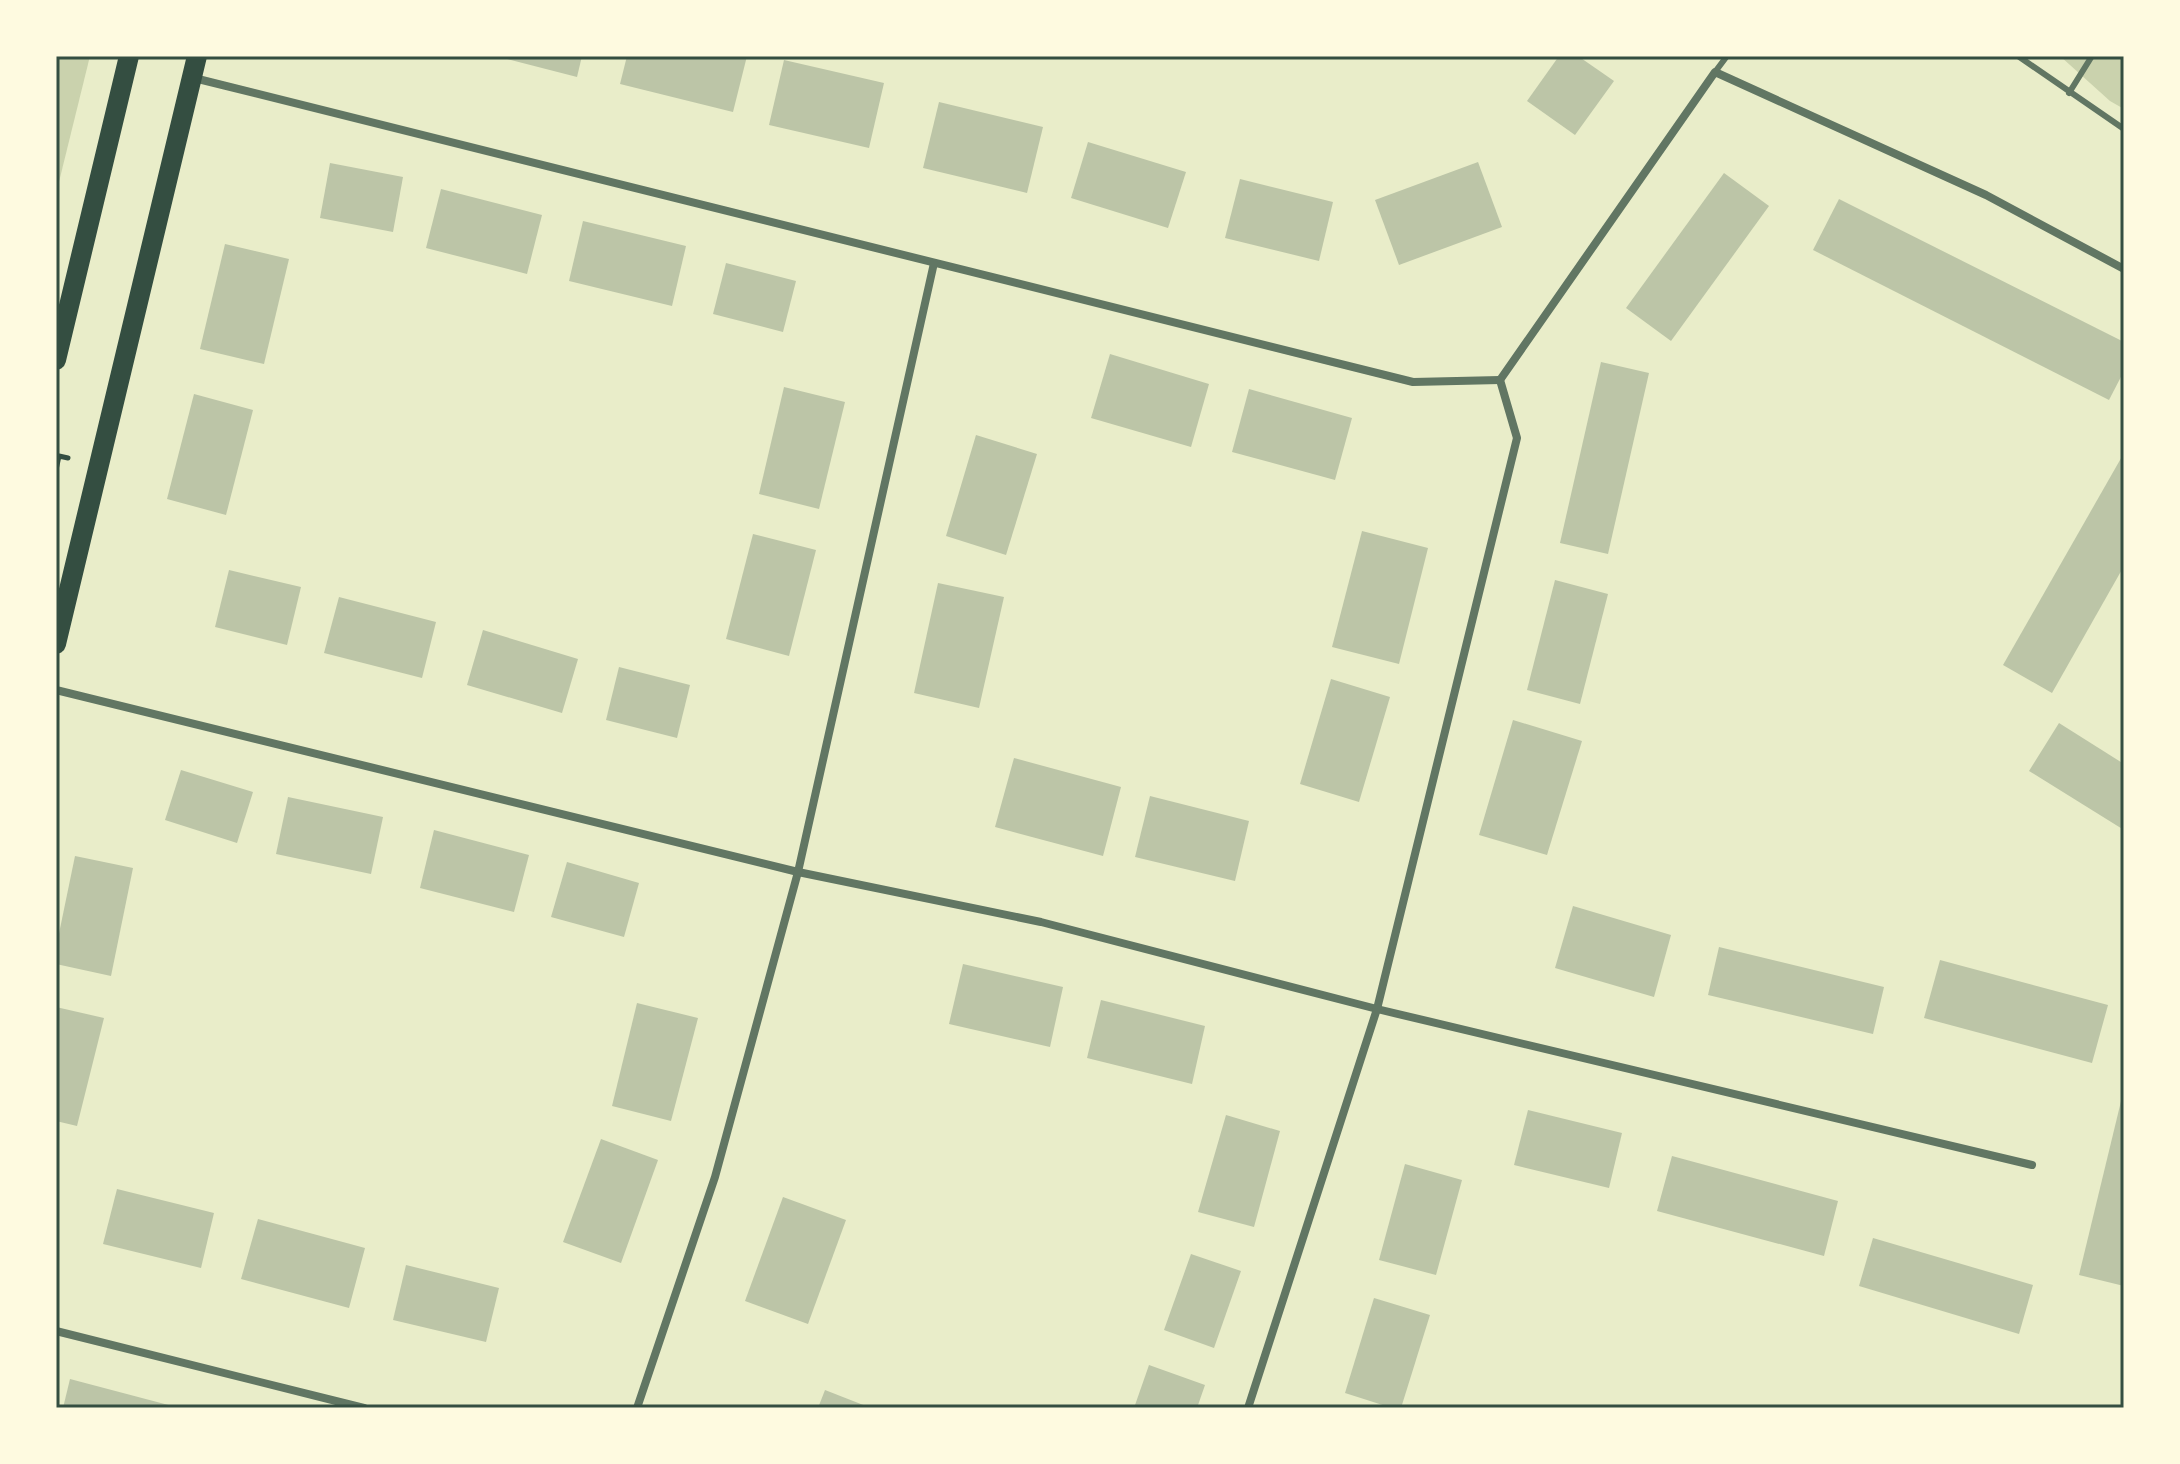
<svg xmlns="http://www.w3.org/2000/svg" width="2180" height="1464" viewBox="0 0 2180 1464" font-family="Barlow,sans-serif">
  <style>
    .green { fill: #cad2ad }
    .building { fill: #bcc5a7 }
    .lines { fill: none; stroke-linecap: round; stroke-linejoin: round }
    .path { stroke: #344e41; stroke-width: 5 }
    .service { stroke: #617663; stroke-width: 6 }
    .minor { stroke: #617663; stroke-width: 8 }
    .primary { stroke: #344e41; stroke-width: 20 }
    .neatline { fill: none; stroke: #344e41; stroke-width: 3 }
  </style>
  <rect width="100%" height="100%" fill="#e9edc9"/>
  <g class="green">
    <path d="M56,56H90L56,194Z"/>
    <path d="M2060,56H2124V109L2110,101Z"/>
  </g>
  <g class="building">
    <path d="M495,56H582L577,77Z"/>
    <path d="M627,56H747L733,112L620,84Z"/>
    <path d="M1559,56H1578L1614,81L1575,135L1527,101Z"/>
    <path d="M784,60L884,83L869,148L769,125Z"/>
    <path d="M939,102L1043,127L1027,193L923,168Z"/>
    <path d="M1088,142L1186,172L1168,228L1071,198Z"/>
    <path d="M1478,162L1502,227L1399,265L1375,200Z"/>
    <path d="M330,163L403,177L393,232L320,218Z"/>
    <path d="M1724,173L1769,206L1671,341L1626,308Z"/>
    <path d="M1240,179L1333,202L1319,261L1225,238Z"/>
    <path d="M441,189L542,215L527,274L426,248Z"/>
    <path d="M1839,199L2124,342V371L2109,400L1813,250Z"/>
    <path d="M583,221L686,246L672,306L569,281Z"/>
    <path d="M225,244L289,259L264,364L200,349Z"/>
    <path d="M726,263L796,281L783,332L713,314Z"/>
    <path d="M1110,354L1209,384L1191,447L1091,418Z"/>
    <path d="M1601,362L1649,373L1608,554L1560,543Z"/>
    <path d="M784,387L845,402L819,509L759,494Z"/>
    <path d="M1249,389L1352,418L1335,480L1232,452Z"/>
    <path d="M194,394L253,410L226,515L167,499Z"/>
    <path d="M976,435L1037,454L1006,555L946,536Z"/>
    <path d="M2124,453V566L2052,693L2003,665Z"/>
    <path d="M1362,531L1428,548L1399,664L1332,647Z"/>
    <path d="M753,534L816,550L789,656L726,639Z"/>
    <path d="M229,570L301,587L287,645L215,627Z"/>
    <path d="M1555,580L1608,594L1580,704L1527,690Z"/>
    <path d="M938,583L1004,597L979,708L914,693Z"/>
    <path d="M339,597L436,622L422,678L324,653Z"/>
    <path d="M483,630L578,659L562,713L467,685Z"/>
    <path d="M619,667L690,685L677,738L606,720Z"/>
    <path d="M1331,679L1390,697L1359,802L1300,784Z"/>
    <path d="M1513,720L1582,741L1547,855L1479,835Z"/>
    <path d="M2059,723L2124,764V830L2029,771Z"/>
    <path d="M1014,758L1121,787L1103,856L995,827Z"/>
    <path d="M181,770L253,792L237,843L165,820Z"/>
    <path d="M1150,796L1249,821L1235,881L1135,857Z"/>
    <path d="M288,797L383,817L371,874L276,854Z"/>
    <path d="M434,830L529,855L514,912L420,888Z"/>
    <path d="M75,856L133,868L111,976L56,964V948Z"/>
    <path d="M567,862L639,883L624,937L551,917Z"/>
    <path d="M1573,906L1671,935L1654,997L1555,968Z"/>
    <path d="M1719,947L1884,987L1873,1034L1708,995Z"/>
    <path d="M1940,960L2108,1005L2092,1063L1924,1018Z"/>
    <path d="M963,964L1063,987L1050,1047L949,1024Z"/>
    <path d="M1101,1000L1205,1026L1192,1084L1087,1058Z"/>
    <path d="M637,1003L698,1018L671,1121L612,1106Z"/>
    <path d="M56,1007L104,1018L77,1126L56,1121Z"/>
    <path d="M2123,1093H2124V1286L2079,1275Z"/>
    <path d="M1528,1110L1622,1133L1609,1188L1514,1165Z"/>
    <path d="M1226,1115L1280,1131L1254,1227L1198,1212Z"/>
    <path d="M601,1139L658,1160L621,1263L563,1242Z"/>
    <path d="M1672,1156L1838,1201L1824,1256L1657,1211Z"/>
    <path d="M1405,1164L1462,1180L1436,1275L1379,1260Z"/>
    <path d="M117,1189L214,1213L201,1268L103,1244Z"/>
    <path d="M783,1197L846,1220L808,1324L745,1301Z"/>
    <path d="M258,1219L365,1248L349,1308L241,1279Z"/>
    <path d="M1873,1238L2033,1285L2019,1334L1859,1286Z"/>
    <path d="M1191,1254L1241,1271L1214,1348L1164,1330Z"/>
    <path d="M406,1265L499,1288L486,1342L393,1320Z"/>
    <path d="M1374,1298L1430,1315L1401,1408H1392L1345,1393Z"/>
    <path d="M1149,1365L1205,1385L1197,1408H1134Z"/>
    <path d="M70,1379L176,1407V1408H63Z"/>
    <path d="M825,1390L871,1408H818Z"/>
  </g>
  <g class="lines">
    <path class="path" d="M56,470L59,456L68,458"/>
    <g class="service">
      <path d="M2018,56L2124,129"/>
      <path d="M1715,72L1727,56"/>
      <path d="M2069,93L2092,56"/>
    </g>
    <g class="minor">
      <path d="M194,78L1413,382L1500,380"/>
      <path d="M1500,380L1715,72L1986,195L2124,269"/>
      <path d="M56,690L798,872L1041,922L1377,1009L2032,1165"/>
      <path d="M56,1331L364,1408"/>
      <path d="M637,1408L715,1177L798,872L934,263"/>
      <path d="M1248,1408L1377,1009L1517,438L1500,380"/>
    </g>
    <g class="primary">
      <path d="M56,360L129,56"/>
      <path d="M56,644L197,56"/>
    </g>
  </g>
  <rect width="2180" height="1464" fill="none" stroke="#fefae0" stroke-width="116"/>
  <rect x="58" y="58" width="2064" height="1348" class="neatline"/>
</svg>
